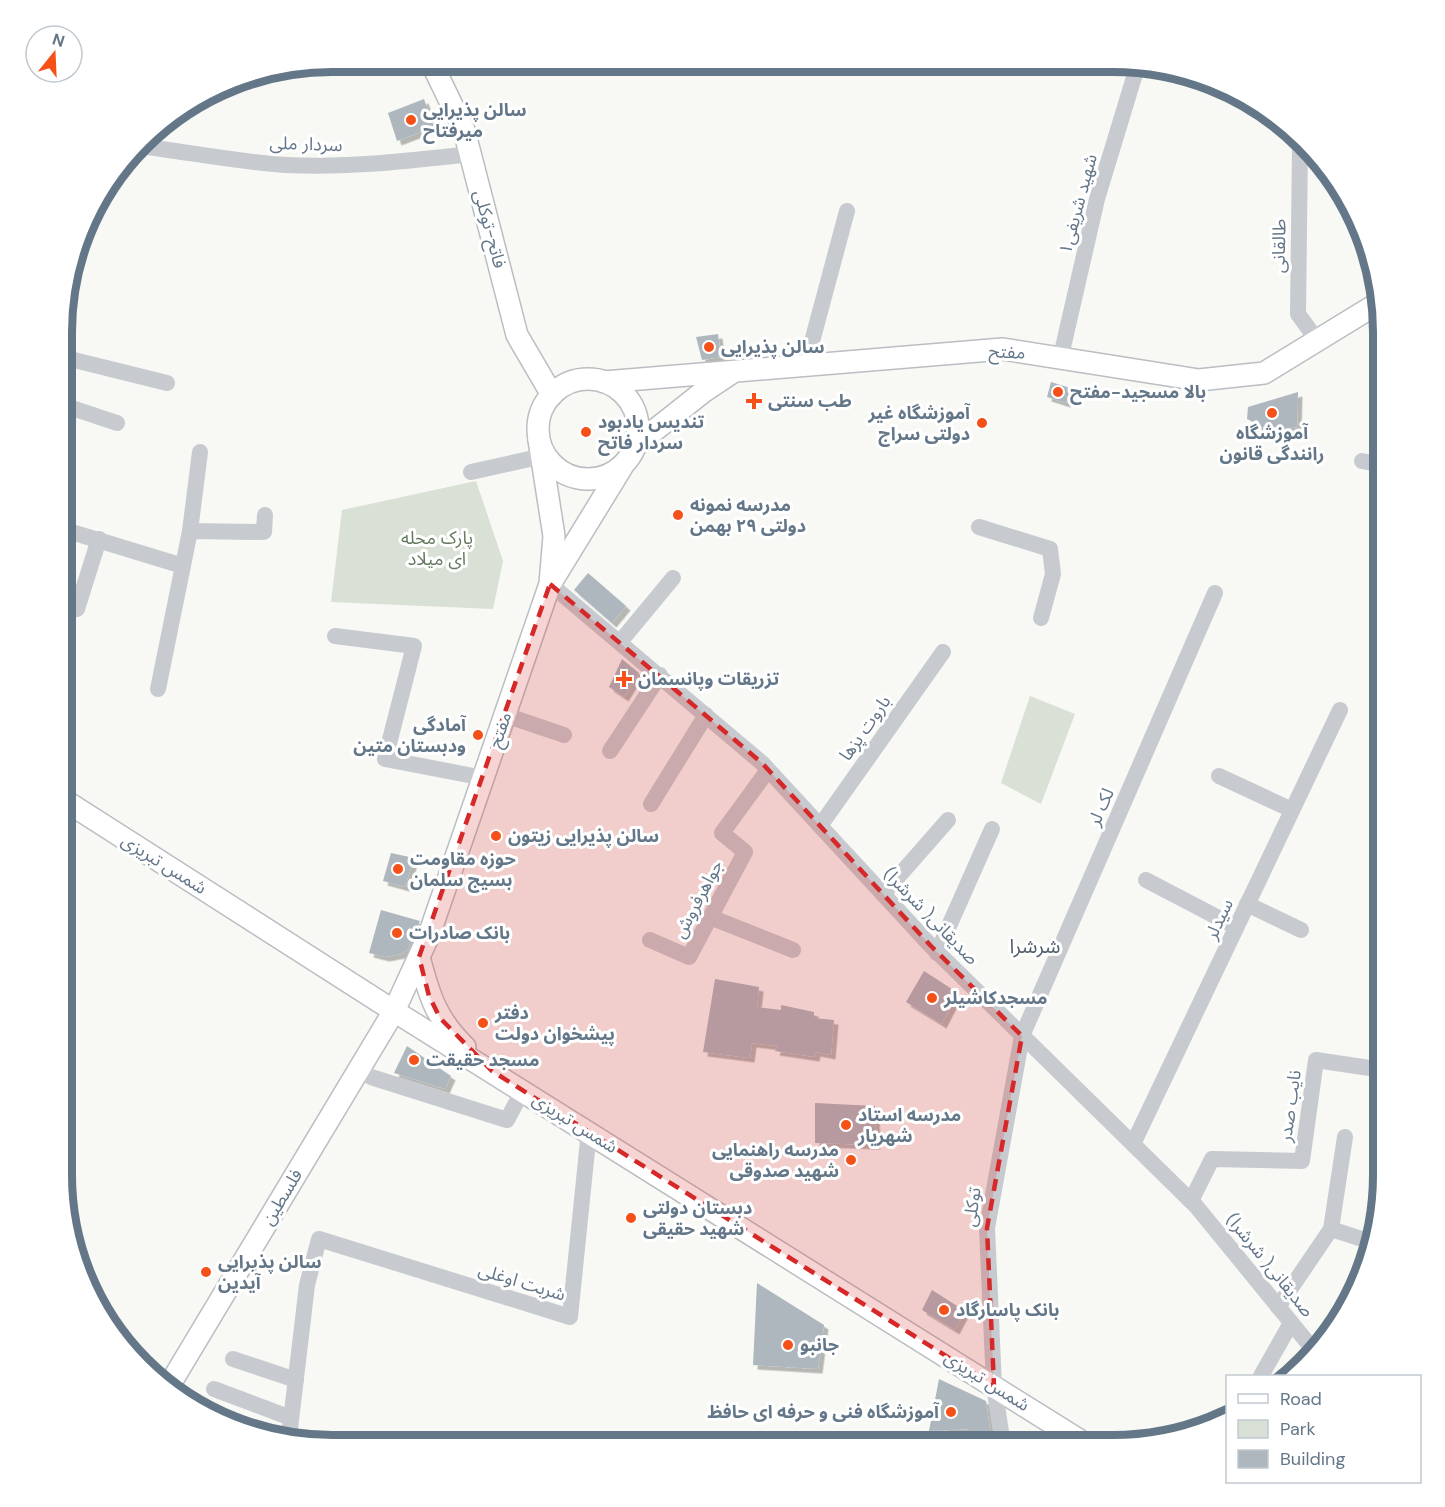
<svg xmlns="http://www.w3.org/2000/svg" width="1445" height="1507" viewBox="0 0 1445 1507" font-family="'DM Sans','Noto Sans Arabic',sans-serif">
  <style>
    .green { fill: #d9e0d5 }
    .building { fill: #afb7be; filter: url(#shadow) }
    .lines { fill: none; stroke-linecap: round; stroke-linejoin: round }
    .major-casing { stroke: #babec2; stroke-width: 24 }
    .minor { stroke: #c7cbcf; stroke-width: 16 }
    .major { stroke: #fff; stroke-width: 21 }
    .marked { fill: #d62828; fill-opacity: 0.2; stroke: #d62828; stroke-width: 4.5; stroke-dasharray: 12 8; stroke-linejoin: round }
    .poi-dot { fill: #f45018; stroke: #fff; stroke-width: 2 }
    .labels { text-anchor: middle; stroke-width: 6; stroke-linejoin: round; paint-order: stroke }
    .poi-label { font-size: 18px; font-weight: bold; fill: #647789; stroke: #fff; text-anchor: start }
    .street-label { font-size: 18px; fill: #647789; stroke: #fff }
    .park-label { font-size: 18px; fill: #647a5f; stroke: #fff }
    .neighbourhood-label { font-size: 20px; fill: #52616d; stroke: #fff }
    .rim { fill: none; stroke: #647789; stroke-width: 8 }
  </style>
  <defs>
    <filter id="shadow"><feDropShadow dx="4.5" dy="4.5" stdDeviation="0" flood-color="#0004"/></filter>
  </defs>
  <rect width="100%" height="100%" fill="#f8f8f4"/>
  <g class="green">
    <path d="M476,481L503,561L493,609L331,602L342,510Z"/>
    <path d="M1030,696L1075,714L1041,804L1001,783Z"/>
  </g>
  <g class="building">
    <path d="M424,99L434,127L397,141L388,113Z"/>
    <path d="M718,334L721,357L702,360L696,337Z"/>
    <path d="M1051,382L1070,388L1066,403L1047,397Z"/>
    <path d="M1298,392L1297,427L1271,432L1254,428L1255,423L1247,419L1248,407Z"/>
    <path d="M588,573L626,606L612,623L574,590Z"/>
    <path d="M622,659L639,673L624,697L609,687Z"/>
    <path d="M391,853L414,858L405,887L383,881Z"/>
    <path d="M381,910L420,921L408,949L401,954L385,957L369,953Z"/>
    <path d="M924,971L958,993L942,1024L906,1002Z"/>
    <path d="M715,979L759,987L757,1007L781,1010V1005L814,1012V1018L834,1020L831,1055L816,1052L815,1057L775,1051L777,1046L752,1043L750,1058L703,1052Z"/>
    <path d="M407,1046L451,1076L445,1089L394,1073Z"/>
    <path d="M815,1103L875,1106L876,1145L815,1143Z"/>
    <path d="M757,1283L824,1325L818,1369L753,1365Z"/>
    <path d="M932,1290L965,1311L955,1330L922,1310Z"/>
    <path d="M939,1379L986,1401L992,1445H969L968,1429L929,1431Z"/>
    <path d="M1089,1431L1161,1434V1439L1116,1445Z"/>
  </g>
  <g class="lines">
    <g class="major-casing">
      <g id="major">
        <path d="M431,62L464,130L517,335L552,395"/>
        <circle cx="588" cy="429" r="50"/>
        <path d="M604,382L1003,349L1199,380L1264,373L1380,302"/>
        <path d="M636,445L703,392L733,372"/>
        <path d="M552,581L622,467"/>
        <path d="M64,800L394,1011L1087,1445"/>
        <path d="M419,957C429,995 436,1019 465,1047"/>
        <path d="M170,1384L394,1011L429,935L550,584L554,536L539,440"/>
      </g>
    </g>
    <g class="minor">
      <path d="M140,146C188,152 238,162 286,165C348,168 409,161 470,154"/>
      <path d="M1300,146L1298,314L1317,340"/>
      <path d="M1061,356L1097,199L1138,64"/>
      <path d="M66,358L167,383"/>
      <path d="M806,364L847,211"/>
      <path d="M66,406L117,423"/>
      <path d="M1362,461L1383,465"/>
      <path d="M471,472L543,456"/>
      <path d="M979,527L1050,549L1053,574L1041,618"/>
      <path d="M65,530L183,566"/>
      <path d="M190,531L200,452"/>
      <path d="M550,584L762,763L931,946L1196,1206L1312,1348"/>
      <path d="M77,609L99,539"/>
      <path d="M335,636L414,646L385,759L484,778"/>
      <path d="M620,642L673,578"/>
      <path d="M158,689L190,531L264,532L265,515"/>
      <path d="M505,715L564,735"/>
      <path d="M610,751L660,675"/>
      <path d="M1219,776L1292,810"/>
      <path d="M651,804L706,715"/>
      <path d="M820,826L943,652"/>
      <path d="M1146,880L1236,927"/>
      <path d="M883,894L948,820"/>
      <path d="M1247,904L1301,930"/>
      <path d="M710,917L793,950"/>
      <path d="M650,940L689,957L745,852L722,833L768,770"/>
      <path d="M937,953L992,829"/>
      <path d="M371,1077L507,1120L523,1090"/>
      <path d="M1133,1144L1340,710"/>
      <path d="M1191,1201L1212,1159L1302,1161L1316,1060L1383,1070"/>
      <path d="M1331,1229L1368,1241"/>
      <path d="M1278,1307L1331,1229L1345,1137"/>
      <path d="M233,1359L296,1380"/>
      <path d="M1261,1376L1291,1323"/>
      <path d="M214,1389L291,1418"/>
      <path d="M289,1437L307,1285L319,1239L570,1317L589,1131"/>
      <path d="M1003,1445L994,1386L987,1228L1022,1036L1215,593"/>
    </g>
    <use href="#major" class="major"/>
  </g>
  <path class="marked" d="M550,584L762,763L931,946L1022,1036L987,1228L994,1386L492,1071L440,1018L429,996L419,957Z"/>
  <g class="poi-dot">
    <circle cx="411" cy="120" r="6"/>
    <circle cx="709" cy="347" r="6"/>
    <circle cx="1058" cy="392" r="6"/>
    <path d="M751 392h6v6h6v6h-6v6h-6v-6h-6v-6h6z"/>
    <circle cx="1272" cy="413" r="6"/>
    <circle cx="982" cy="423" r="6"/>
    <circle cx="586" cy="432" r="6"/>
    <circle cx="678" cy="515" r="6"/>
    <path d="M621 670h6v6h6v6h-6v6h-6v-6h-6v-6h6z"/>
    <circle cx="478" cy="735" r="6"/>
    <circle cx="496" cy="836" r="6"/>
    <circle cx="398" cy="869" r="6"/>
    <circle cx="397" cy="933" r="6"/>
    <circle cx="932" cy="998" r="6"/>
    <circle cx="483" cy="1023" r="6"/>
    <circle cx="414" cy="1060" r="6"/>
    <circle cx="846" cy="1125" r="6"/>
    <circle cx="851" cy="1160" r="6"/>
    <circle cx="631" cy="1218" r="6"/>
    <circle cx="206" cy="1272" r="6"/>
    <circle cx="944" cy="1310" r="6"/>
    <circle cx="788" cy="1345" r="6"/>
    <circle cx="951" cy="1412" r="6"/>
  </g>
  <g class="labels">
    <g class="poi-label">
      <text x="423" y="116">سالن پذیرایی<tspan x="423" dy="21">میرفتاح</tspan></text>
      <text x="721" y="353">سالن پذیرایی</text>
      <text x="1070" y="398">بالا مسجید-مفتح</text>
      <text x="768" y="407">طب سنتی</text>
      <text x="970" y="419" text-anchor="end">آموزشگاه غیر<tspan x="970" dy="21">دولتی سراج</tspan></text>
      <text x="598" y="428">تندیس یادبود<tspan x="598" dy="21">سردار فاتح</tspan></text>
      <text x="1272" y="439" text-anchor="middle">آموزشگاه<tspan x="1272" dy="21">رانندگی قانون</tspan></text>
      <text x="690" y="511">مدرسه نمونه<tspan x="690" dy="21">دولتی ۲۹ بهمن</tspan></text>
      <text x="638" y="685">تزریقات وپانسمان</text>
      <text x="466" y="731" text-anchor="end">آمادگی<tspan x="466" dy="21">ودبستان متین</tspan></text>
      <text x="508" y="842">سالن پذیرایی زیتون</text>
      <text x="410" y="865">حوزه مقاومت<tspan x="410" dy="21">بسیج سلمان</tspan></text>
      <text x="409" y="939">بانک صادرات</text>
      <text x="944" y="1004">مسجدکاشیلر</text>
      <text x="495" y="1019">دفتر<tspan x="495" dy="21">پیشخوان دولت</tspan></text>
      <text x="426" y="1066">مسجد حقیقت</text>
      <text x="858" y="1121">مدرسه استاد<tspan x="858" dy="21">شهریار</tspan></text>
      <text x="839" y="1156" text-anchor="end">مدرسه راهنمایی<tspan x="839" dy="21">شهید صدوقی</tspan></text>
      <text x="643" y="1214">دبستان دولتی<tspan x="643" dy="21">شهید حقیقی</tspan></text>
      <text x="218" y="1268">سالن پذیرایی<tspan x="218" dy="21">آیدین</tspan></text>
      <text x="956" y="1316">بانک پاسارگاد</text>
      <text x="800" y="1351">جانبو</text>
      <text x="939" y="1418" text-anchor="end">آموزشگاه فنی و حرفه ای حافظ</text>
    </g>
    <g class="street-label">
      <text transform="translate(306 144) rotate(2)" y="6">سردار ملی</text>
      <text transform="translate(1078 204) rotate(-75)" y="6">شهید شریفی۱</text>
      <text transform="translate(490 229) rotate(75)" y="6">فاتح-توکلی</text>
      <text transform="translate(1279 246) rotate(-89)" y="6">طالقانی</text>
      <text transform="translate(1007 352) rotate(2)" y="6">مفتح</text>
      <text transform="translate(865 728) rotate(-55)" y="6">باروت پزها</text>
      <text transform="translate(500 730) rotate(-71)" y="6">مفتح</text>
      <text transform="translate(1101 807) rotate(-66)" y="6">لک لر</text>
      <text transform="translate(164 864) rotate(32)" y="6">شمس تبریزی</text>
      <text transform="translate(698 899) rotate(-62)" y="6">جواهرفروش</text>
      <text transform="translate(931 916) rotate(46)" y="6">(شرشرا )صدیقانی</text>
      <text transform="translate(1219 919) rotate(-65)" y="6">سیدلر</text>
      <text transform="translate(1290 1106) rotate(-82)" y="6">نایب صدر</text>
      <text transform="translate(575 1123) rotate(32)" y="6">شمس تبریزی</text>
      <text transform="translate(282 1197) rotate(-59)" y="6">فلسطین</text>
      <text transform="translate(972 1207) rotate(-82)" y="6">توکلی</text>
      <text transform="translate(1270 1265) rotate(51)" y="6">(شرشرا )صدیقانی</text>
      <text transform="translate(522 1282) rotate(17)" y="6">شربت اوغلی</text>
      <text transform="translate(987 1381) rotate(32)" y="6">شمس تبریزی</text>
    </g>
    <g class="park-label">
      <text x="437" y="544">پارک محله<tspan x="437" dy="21">ای میلاد</tspan></text>
    </g>
    <g class="neighbourhood-label">
      <text x="1035" y="953">شرشرا</text>
    </g>
  </g>
  <path d="M0 0H1445V1507H0ZM332 72H1113A260 260 0 0 1 1373 332V1175A260 260 0 0 1 1113 1435H332A260 260 0 0 1 72 1175V332A260 260 0 0 1 332 72Z" fill="#fff" fill-rule="evenodd"/>
  <path class="rim" d="M332 72H1113A260 260 0 0 1 1373 332V1175A260 260 0 0 1 1113 1435H332A260 260 0 0 1 72 1175V332A260 260 0 0 1 332 72Z"/>
  <rect x="1226" y="1375" width="195" height="108" fill="#ffffff" stroke="#c1c9d0" stroke-width="1.5"/>
  <rect x="1238" y="1394" width="30" height="9" fill="#ffffff" stroke="#c1c9d0" stroke-width="1.5"/>
  <text x="1280" y="1405" font-size="18" fill="#647789">Road</text>
  <rect x="1238" y="1420" width="30" height="18" fill="#d9e0d5" stroke="#c1c9d0" stroke-width="1.5"/>
  <text x="1280" y="1435" font-size="18" fill="#647789">Park</text>
  <rect x="1238" y="1450" width="30" height="18" fill="#afb7be" stroke="#c1c9d0" stroke-width="1.5"/>
  <text x="1280" y="1465" font-size="18" fill="#647789">Building</text>
  <g transform="translate(54 54) rotate(18)"><circle r="28" fill="#ffffff" stroke="#c1c9d0" stroke-width="1.5"/>
  <path d="M0-4.5L10 22L0 15L-10 22Z" fill="#f45018"/>
  <text y="-9" font-size="16" font-weight="bold" text-anchor="middle" fill="#647789">N</text>
  </g>
</svg>
